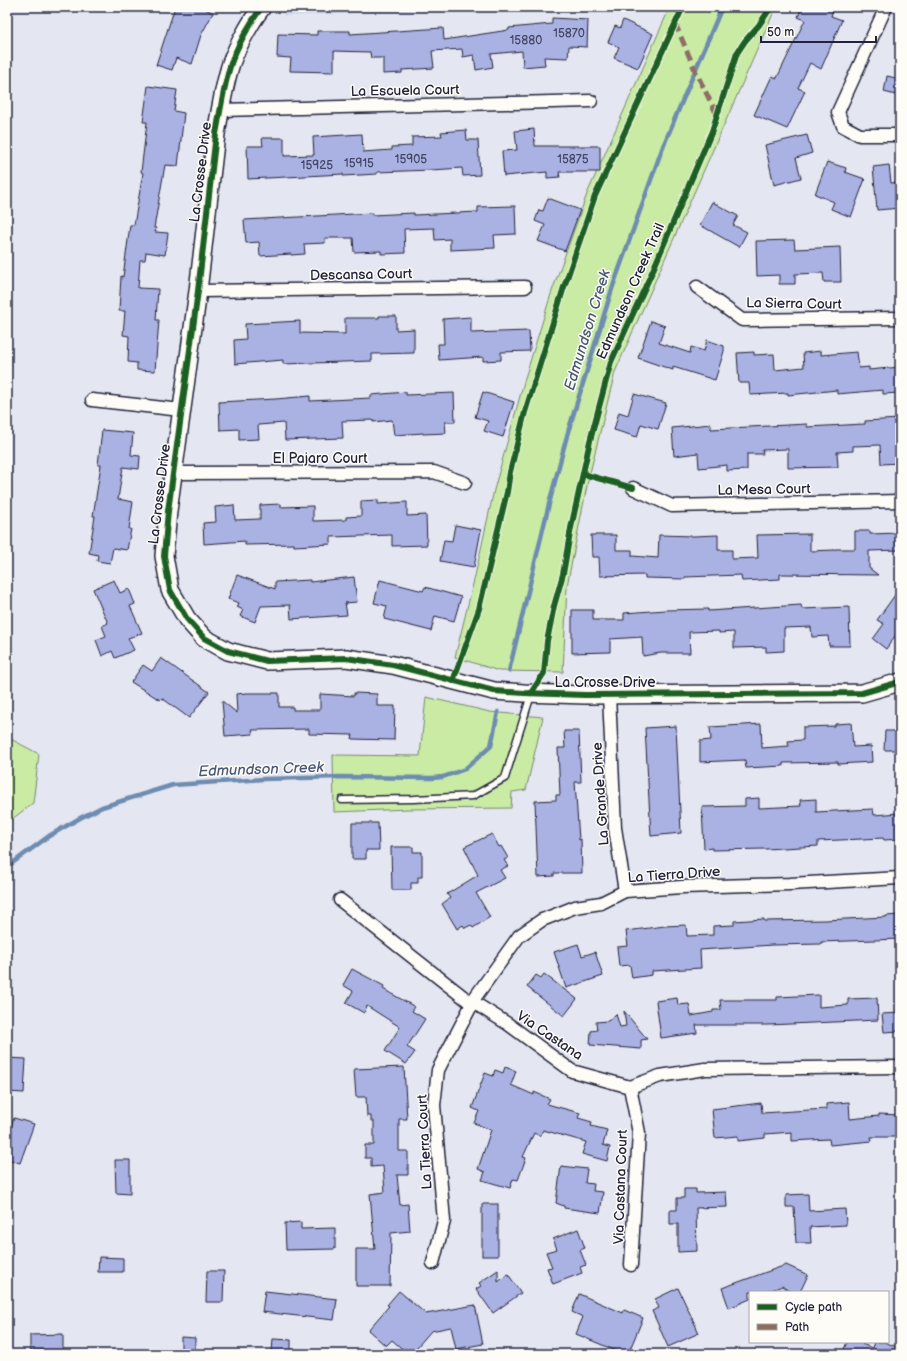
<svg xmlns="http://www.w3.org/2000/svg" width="907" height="1361" viewBox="0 0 907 1361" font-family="'Balsamiq Sans',sans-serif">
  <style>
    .built { fill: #d3d6ed }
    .green { fill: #c9eba4; stroke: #768670 }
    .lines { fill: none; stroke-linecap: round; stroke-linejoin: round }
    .stream { stroke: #6e8cb0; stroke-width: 4.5 }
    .building { fill: #aab2e3; stroke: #22223b }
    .lane-casing { stroke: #22223b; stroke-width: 9 }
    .street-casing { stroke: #22223b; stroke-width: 15 }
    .secondary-casing { stroke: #22223b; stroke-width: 20 }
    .lane { stroke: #fdfcf7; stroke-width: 6 }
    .street { stroke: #fdfcf7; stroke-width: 12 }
    .secondary { stroke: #fdfcf7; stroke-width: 17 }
    .quiet { stroke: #8d6e63; stroke-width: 5; stroke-dasharray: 10 5; stroke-linecap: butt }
    .cycleway-casing { stroke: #fdfcf7; stroke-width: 8 }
    .cycleway { stroke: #1b5e20; stroke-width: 6 }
    .labels { text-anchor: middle; stroke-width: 3; stroke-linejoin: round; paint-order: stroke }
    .number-label { font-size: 12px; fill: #444665 }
    .street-label { font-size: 14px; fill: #22223b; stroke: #fdfcf7 }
    .water-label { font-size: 15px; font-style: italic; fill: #485776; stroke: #fdfcf7 }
  </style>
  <rect width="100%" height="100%" fill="#e4e6f1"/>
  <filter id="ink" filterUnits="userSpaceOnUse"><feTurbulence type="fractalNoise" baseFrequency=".025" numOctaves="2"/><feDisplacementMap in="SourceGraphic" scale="8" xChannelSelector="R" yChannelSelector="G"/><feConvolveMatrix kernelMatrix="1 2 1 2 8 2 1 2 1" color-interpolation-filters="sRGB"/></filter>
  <g filter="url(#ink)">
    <path class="built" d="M292,7H516L282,16Z"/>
    <g class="green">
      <path d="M670,7H776L615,372L588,481L567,586L563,672L499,671L455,657L475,576L494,490L525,378L551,294L587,194Z"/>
      <path d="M426,697L490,712L543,717L526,790L512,792L511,808L409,809L334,812L333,755L420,756Z"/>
      <path d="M7,737L39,754L33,803L7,823Z"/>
    </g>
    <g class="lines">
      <g class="stream">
        <path d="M509,671L549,504L568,432L612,289L662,149L722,7"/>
        <path d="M7,867L49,836L80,818L102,807L173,785L264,779L341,777L432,778L443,777L465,769L491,746L498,712"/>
      </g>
    </g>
    <g class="building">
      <path d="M175,7H202L213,13L201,35L192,64L176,58L172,70L156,65Z"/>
      <path d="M802,7H834L831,16L842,20L821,69L810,63L798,88L805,91L787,129L754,115L772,76L777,78L805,20L798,17Z"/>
      <path d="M552,18L588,20L587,47L569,46L568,58L544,57L545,65L523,67L522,51L491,54L493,67L476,70L474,55L463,57L462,49L432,51L434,68L402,70V73L383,74V58H371L370,52L334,51V72L290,71L291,58L277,57L278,34L317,35V31H350V34L443,28L444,40L509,30V28L552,24Z"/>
      <path d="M623,20L653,34L638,68L614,58L619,47L608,42L615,26L620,28Z"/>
      <path d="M887,76L900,79V96L884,92Z"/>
      <path d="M148,86L177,90L174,111L184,113L178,166L165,165L154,228H156L155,232L168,233L165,255L146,252L145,260H140L138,288L158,289L156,320H159L155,371L137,370V363L128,362L129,336L123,335L125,311H119L121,276L123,277L130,225H134L143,173L141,172L147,122H143Z"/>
      <path d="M534,129L535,146H600V172H559L560,177L547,178V172L504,176L502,151L517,150L515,131Z"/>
      <path d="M466,130L467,140H478L480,175L463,176L462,168L431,170L377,172V174L343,176V174L248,179L247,146H263L262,138H284V156L314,155L313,137L362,134L363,152L392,150V147L412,146V137L442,136L441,132Z"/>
      <path d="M807,135L812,153L796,158L801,178L774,185L765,145Z"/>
      <path d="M827,162L846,168L845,172L865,179L851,217L831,209L834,202L815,194Z"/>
      <path d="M889,165L891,183L900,182V208L877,210L873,167Z"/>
      <path d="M548,198L580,210L565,251L538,241L545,225L535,221L539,210L543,211Z"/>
      <path d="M712,202L738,216L733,225L747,232L739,247L700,225Z"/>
      <path d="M515,206L516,234L494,235L495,248L450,250V239L435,240L434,228L404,229L405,253L381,254V251L354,252L353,238H325V243L304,244L305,254L291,255V254L260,256L259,242L246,243L244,220L372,213V215L414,213V215L478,212V207Z"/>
      <path d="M794,240L795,249L840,247L841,282H824L823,273L795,274V284H779V275L757,276L756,241Z"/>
      <path d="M379,316H396V330L414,329V353L372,354V361L283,364V360L235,364L234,340L246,339L245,324L300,321V333L345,334V318H379Z"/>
      <path d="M471,317V333L529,331L530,351L501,352V360L483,361V357L439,360L438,344H444L443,319Z"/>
      <path d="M651,321L665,326L659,343L690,353L691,347L704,351L707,340L724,346V351L715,380L673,367V370L638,358Z"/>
      <path d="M821,351V355L857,352L859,368L869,367V370L900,367V393L883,394V390L837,394V390L788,395V393L750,395L749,383H739L737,353L754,352V355L774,354L775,370L804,367L803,353Z"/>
      <path d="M406,392V395L454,393L455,422H445L446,433L423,434V433L394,435L392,420L373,422V420L342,421L343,438L285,440L284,423L258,425L259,439L239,440V429L220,430L219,402L276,399L310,396V401L371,398V395Z"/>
      <path d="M483,392L514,402L503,437L484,431L488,421L475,417Z"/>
      <path d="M634,394L666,403L658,429L641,424L637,437L614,430L619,412L628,415Z"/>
      <path d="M899,419L900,463L881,464L880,445L853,446V451L837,452L838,467L788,468V449L762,450L763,454H747V470L727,471V465L699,468L698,453L674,456L672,428L711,424V429L807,424V427L865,424V421Z"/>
      <path d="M102,430L133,433L131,455L140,456L139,469L123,467L118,499L133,502L129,529H131L127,550L113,548L110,563L97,561L98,555L89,553L95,516H93L101,465H98Z"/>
      <path d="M378,500V504L407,502V516L426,515L427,545L392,546V535L331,537V544L294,546V544L245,545V541L204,544L203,523L216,522L215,507L234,505L235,520L260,519V505L281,504V507L313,506V521L346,520V517L361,516V501Z"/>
      <path d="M455,525L481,530L474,567L440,561L444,540L452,541Z"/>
      <path d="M855,531H870V534L900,533V550L869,551V568L878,575L780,574V579L742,581L741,575L685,577V579L645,578V575L600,576L599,557H592L591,535H616V550H632V556L658,558L659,535L694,536L718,535V550H732V559L758,558L757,535L810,534V551L835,550V549H855Z"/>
      <path d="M237,575L275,589V582L310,580V582L354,577L357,602L345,603L347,615L291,619L290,605L261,606L255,622L240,616L243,610L237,607L239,603L228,599Z"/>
      <path d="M114,580L120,593L129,589L135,604L130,606L142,633L128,638L134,650L115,658L112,651L102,656L96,640L106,636L102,626L108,623L93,589Z"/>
      <path d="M380,580L423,591L425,587L461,597L454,621L435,616L431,631L384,619L387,606L374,603Z"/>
      <path d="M900,588V629L886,649L873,639L884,624L877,620Z"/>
      <path d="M801,605L802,609L849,607L850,646H829L828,636L812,637L811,627L784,628V651L766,652V647L734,648V632L719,633V631L689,632L690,653H661L643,656L642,637L610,639V652L572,653V610H593V620H624V613L666,610L708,609V611Z"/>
      <path d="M161,658L209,692L189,718L162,698L160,700L131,682L143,665L152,671Z"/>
      <path d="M247,693H279V707H293V710H320V694L354,696V693L377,694V706H395L394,740L352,739L353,735L309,734V729L252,730L253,734L225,736L222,701L237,713L236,694Z"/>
      <path d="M851,723L853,747L871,746L872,762L838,764V762L783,763V766L746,768L745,760L700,762V741L711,740L710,727L761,724L762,748L789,746L788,741L803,740V727L835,726V724Z"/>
      <path d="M676,726L681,833L651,836L645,728Z"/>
      <path d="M564,731H579L581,782H575L579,840L581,839L582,873H554V876L538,877L535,801L556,800V795H560L558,748H565Z"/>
      <path d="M885,731H900V750H884Z"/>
      <path d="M759,798V808L801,806L800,800L816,799V812L873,809L874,815L900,813V839L884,840L883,838L818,841V846L766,849L712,850V848L704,849L702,807L745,806V799Z"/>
      <path d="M352,823H378L379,850H366V859H352Z"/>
      <path d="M492,834L499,847L501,846L508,858L504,860L508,866L500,870L505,878L476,893L490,917L473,928L471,925L465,928L463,925L457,929L442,904L450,898L447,894L478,875L464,847Z"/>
      <path d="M391,847H413V852H422V877H418V883H411V890H392Z"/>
      <path d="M900,915V939L821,942V944L772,945L700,950L701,968L652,971V975L632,978L630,965L619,966L617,947L628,946L626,931L665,926L686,925L687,936L713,935V926L734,925V921L764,919V921L825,920L886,917V916Z"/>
      <path d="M578,944L582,956L595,952L603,976L566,988L554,952Z"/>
      <path d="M352,969L384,986L383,989L415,1007L412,1011L425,1019L407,1047L415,1052L406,1064L385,1051L400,1027L367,1006L364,1013L346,1003L353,991L343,985Z"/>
      <path d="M544,974L577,999L564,1016L527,987L536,975L541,978Z"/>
      <path d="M819,995V1007L848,1005V999L877,998L878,1020L768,1025H696L697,1033L661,1038L656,1001L677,998L678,1005L689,1004L691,1016L713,1012V1010H721L720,1000H777V997Z"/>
      <path d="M624,1011L647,1039L641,1040V1049L590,1045L591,1031L597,1030L596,1022L608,1021L616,1014L620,1027L626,1026Z"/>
      <path d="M900,1013V1031L884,1032L882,1014Z"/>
      <path d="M7,1058L26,1059L24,1093L7,1092Z"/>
      <path d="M404,1067L407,1119H399V1151H408V1175H397L400,1205L408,1204L410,1231L391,1233L390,1286H356V1249H375L370,1194L385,1192L383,1166L371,1167V1158H365V1145H374V1121H371V1116H367L366,1097H356L354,1069Z"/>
      <path d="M505,1067L516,1071L511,1085L534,1095V1092L550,1099L547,1104L580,1113L578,1118L592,1122L591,1126L607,1130L603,1145L610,1147L607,1161L582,1154L586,1142L543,1130L540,1136L534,1133L523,1157L526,1158L518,1180L513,1179L510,1188L482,1180L485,1172L478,1169L491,1130L474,1123L479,1111L472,1108L485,1073L493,1076L495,1070L503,1073Z"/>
      <path d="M849,1102L850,1119L879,1116V1114L900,1115V1137H871L872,1141L830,1145L829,1139L792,1141V1132L765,1134V1138L738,1141V1136L715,1138L712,1109L761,1103L762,1113L826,1109V1104Z"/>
      <path d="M14,1118L34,1124L20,1163L7,1159V1137Z"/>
      <path d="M115,1160H130V1194L116,1193Z"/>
      <path d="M561,1166L587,1169L585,1183L594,1184L593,1191L603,1192L600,1213L564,1208V1206L556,1203Z"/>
      <path d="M684,1189H696V1193L726,1192L727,1207L696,1208L697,1251L678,1252V1224H670V1210H677V1198H684Z"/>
      <path d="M808,1194L809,1211L845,1209L846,1225L810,1227L811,1243H796L794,1207H786V1195Z"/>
      <rect x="482" y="1204" width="16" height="52"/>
      <path d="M301,1222V1229L335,1228V1249L286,1250L285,1223Z"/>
      <path d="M578,1229L585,1248L580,1250L586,1265L580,1267L582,1273L553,1284L547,1268L552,1267L546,1252L557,1249L553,1239Z"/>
      <path d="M99,1257L123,1258V1272H98Z"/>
      <path d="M786,1265L808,1275L800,1292H790L782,1286L767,1292H750V1299L729,1308L722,1288Z"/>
      <path d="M498,1270V1282L508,1274L521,1293L493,1313L476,1289L481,1286L479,1283Z"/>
      <path d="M207,1271H224L223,1302H206Z"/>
      <path d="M678,1288L699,1333L668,1347L652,1311L659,1308L655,1299Z"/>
      <path d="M265,1291L337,1299L334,1320L262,1312Z"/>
      <path d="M399,1291L426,1314L475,1305L483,1344L456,1349L451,1327L431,1331L411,1354H408L392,1340L386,1346L368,1330L389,1306L387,1305Z"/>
      <path d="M579,1294L623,1313L624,1310L643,1318L628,1354H624L576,1334L583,1317L572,1312Z"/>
      <path d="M63,1334V1354H46V1350L30,1351V1335Z"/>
      <path d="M181,1337L195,1338V1354H181Z"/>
      <path d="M273,1339L291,1340V1352H272Z"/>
      <path d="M847,1342H857L872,1348L874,1342H884L900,1348V1354H842Z"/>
    </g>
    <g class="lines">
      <g class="lane-casing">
        <path id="lane" d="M342,800L414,799L473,796L505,778L531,695"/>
      </g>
      <g class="street-casing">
        <g id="street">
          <path d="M886,7L838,112L843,126L860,135H900"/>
          <path d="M221,110L591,101"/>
          <path d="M697,287L742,320L900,318"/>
          <path d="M198,291L525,287"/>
          <path d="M92,400L181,410"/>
          <path d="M173,473L434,472L465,483"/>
          <path d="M633,488L672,506L900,501"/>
          <path d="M609,695L615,828L625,891"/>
          <path d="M340,900L471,1003L473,1002L508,1024L572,1071L630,1087L660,1076L705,1069L900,1067"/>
          <path d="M471,1003L519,936L542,920L575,907L601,903L625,891L682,887L790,884L900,878"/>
          <path d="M630,1087L639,1133L631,1265"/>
          <path d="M433,1263L444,1221L434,1105L438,1070L473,1002"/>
        </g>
      </g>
      <g class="secondary-casing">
        <path id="secondary" d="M262,7C251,21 233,53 229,70C223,91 220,113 216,134L198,291L168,511L164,556L170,590L187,619L204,638L228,651L267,661L346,658L393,665L494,691L524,693L585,695L862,693L900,682"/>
      </g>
      <use href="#lane" class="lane"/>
      <use href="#street" class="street"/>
      <use href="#secondary" class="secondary"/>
      <path class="quiet" d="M675,23L695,70L717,115"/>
      <g class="cycleway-casing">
        <g id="cycleway">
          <path d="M262,7C251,21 233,53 229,70C223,91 220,113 216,134L198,291L168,511L164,556L170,590L187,619L204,638L228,651L267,661L346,658L393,665L494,691L524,693L585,695L862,693L900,682"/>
          <path d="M583,474L633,488"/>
          <path d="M453,681L479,609L507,492L510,472L525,412L564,287L595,196L683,7"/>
          <path d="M531,693L544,673L547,641L554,606L563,574L571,528L590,441L611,362L653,270L697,166L712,131L737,53L745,41L759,25L771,7"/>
        </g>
      </g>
      <use href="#cycleway" class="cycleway"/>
    </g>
  </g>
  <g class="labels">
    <g class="number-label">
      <text x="569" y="37">15870</text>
      <text x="526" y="44">15880</text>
      <text x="411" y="163">15905</text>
      <text x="573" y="163">15875</text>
      <text x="359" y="167">15915</text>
      <text x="317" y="169">15925</text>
    </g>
    <g class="street-label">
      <text transform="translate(405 90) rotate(-1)" y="5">La Escuela Court</text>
      <text transform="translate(200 172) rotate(-83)" y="5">La Crosse Drive</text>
      <text transform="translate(361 274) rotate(-1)" y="5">Descansa Court</text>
      <text transform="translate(630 291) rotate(-66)" y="5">Edmundson Creek Trail</text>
      <text transform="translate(794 303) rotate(1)" y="5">La Sierra Court</text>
      <text x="320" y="463">El Pajaro Court</text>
      <text transform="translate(764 489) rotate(-1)" y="5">La Mesa Court</text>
      <text transform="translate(159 494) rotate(-83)" y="5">La Crosse Drive</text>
      <text x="605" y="687">La Crosse Drive</text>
      <text transform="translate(600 794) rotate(-94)" y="5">La Grande Drive</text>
      <text transform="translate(674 874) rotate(-4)" y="5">La Tierra Drive</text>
      <text transform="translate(550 1035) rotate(34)" y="5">Via Castana</text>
      <text transform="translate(424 1142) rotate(-93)" y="5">La Tierra Court</text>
      <text transform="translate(620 1187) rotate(-88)" y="5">Via Castana Court</text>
    </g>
    <g class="water-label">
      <text transform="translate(587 330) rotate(-73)" y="5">Edmundson Creek</text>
      <text transform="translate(261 769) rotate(-2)" y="5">Edmundson Creek</text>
    </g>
  </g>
  <rect width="907" height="1361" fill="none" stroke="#fdfcf7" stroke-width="24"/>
  <rect x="12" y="12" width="883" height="1337" fill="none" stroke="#22223b" stroke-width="1.5" filter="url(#ink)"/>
  <rect x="749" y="1291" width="140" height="52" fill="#fdfcf7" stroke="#a5a5ac"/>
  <rect x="757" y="1304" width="20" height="6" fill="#1b5e20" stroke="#a5a5ac"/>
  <text x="785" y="1311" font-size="12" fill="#22223b">Cycle path</text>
  <rect x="757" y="1324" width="20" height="6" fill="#8d6e63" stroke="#a5a5ac"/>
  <text x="785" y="1331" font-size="12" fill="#22223b">Path</text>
  <path d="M761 36v6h115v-6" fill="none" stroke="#22223b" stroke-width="2"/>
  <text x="767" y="36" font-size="12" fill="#22223b" stroke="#fdfcf7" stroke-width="3" paint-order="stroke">50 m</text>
</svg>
